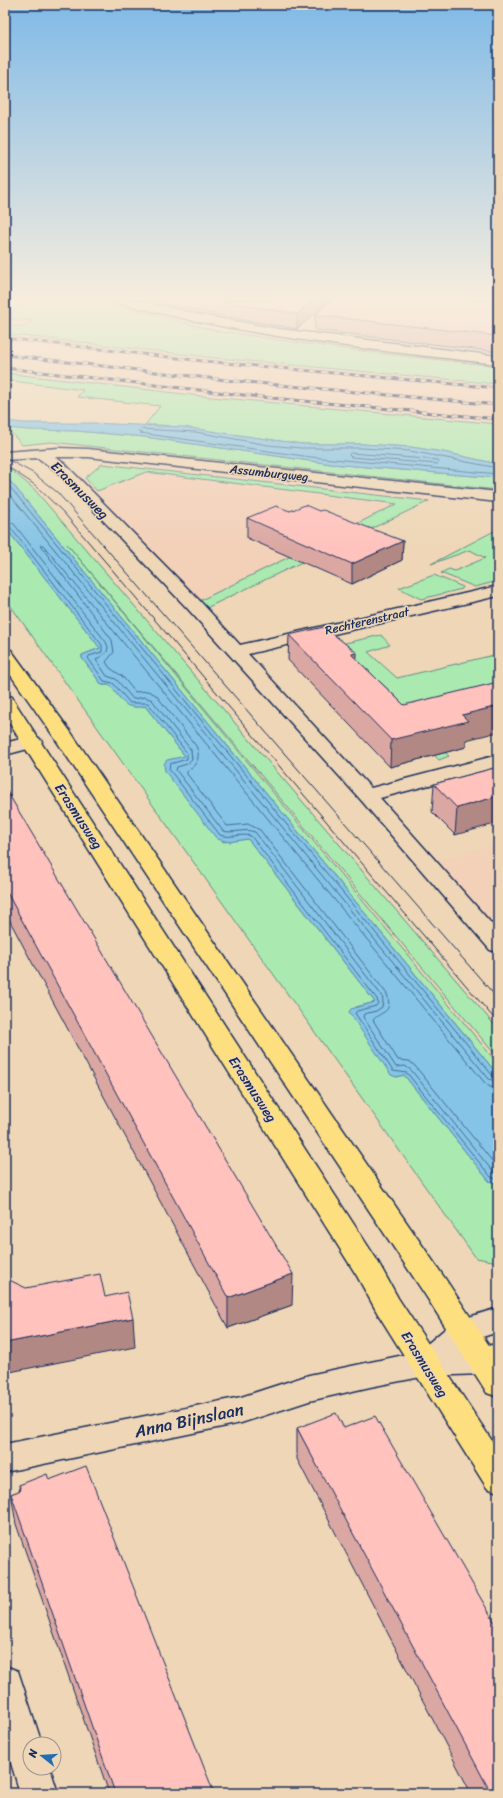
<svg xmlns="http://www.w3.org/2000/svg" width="503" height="1798" viewBox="0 0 503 1798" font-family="Sriracha,sans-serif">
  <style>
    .built { fill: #f3d0b8 }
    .green { fill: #aae9b0; stroke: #628c87 }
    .water { fill: #85c4e6; stroke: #5b88b0 }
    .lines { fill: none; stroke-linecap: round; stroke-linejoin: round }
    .shore { stroke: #456b94; stroke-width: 1 }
    .minor-casing { stroke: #1b2f5e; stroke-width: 3 }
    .major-casing { stroke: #1b2f5e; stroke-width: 3 }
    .minor { fill: #eed6b6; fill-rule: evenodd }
    .major { fill: #fedf80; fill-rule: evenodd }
    .tram { stroke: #1b2f5e; stroke-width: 1 }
    .rail-casing { stroke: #1b2f5e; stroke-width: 3 }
    .rail { stroke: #eed6b6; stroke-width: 2; stroke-dasharray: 5.5; stroke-linecap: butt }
    .wall { fill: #dba7a3; stroke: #1b2f5e }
    .shaded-wall { fill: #b28884; stroke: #1b2f5e }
    .building { fill: #ffc2bd; stroke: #1b2f5e }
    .labels { text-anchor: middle; stroke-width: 3; stroke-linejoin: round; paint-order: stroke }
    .far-street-label { font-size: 12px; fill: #1b2f5e; stroke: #eed6b6 }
    .street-label { font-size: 14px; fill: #1b2f5e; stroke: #eed6b6 }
    .near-street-label { font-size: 17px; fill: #1b2f5e; stroke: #eed6b6 }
  </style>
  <rect width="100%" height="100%" fill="#eed6b6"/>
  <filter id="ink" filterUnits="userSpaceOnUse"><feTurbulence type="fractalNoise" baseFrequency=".025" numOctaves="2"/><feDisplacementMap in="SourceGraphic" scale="8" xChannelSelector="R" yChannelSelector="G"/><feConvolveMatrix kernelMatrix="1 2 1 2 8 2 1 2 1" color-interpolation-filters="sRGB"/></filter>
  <g filter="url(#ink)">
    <g class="built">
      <path d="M5,334L216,358L498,384V424L201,396L5,373Z"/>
      <path d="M102,464L455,490L200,611L85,478Z"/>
      <path d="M498,844V928L430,863Z"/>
    </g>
    <g class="green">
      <path d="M30,300H95L225,333L228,332C318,347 410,357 498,366V384L216,358L5,334V325L25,327L32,321L5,318Z"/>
      <path d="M5,373L201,396L498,424V464L443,452L411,447L362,444H302L161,425H145L160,406L77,397L83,390L5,380Z"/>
      <path d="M11,428L76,431L145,437L331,464L498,478V490L51,442L22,445L10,431Z"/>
      <path d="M102,464L429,501L200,611L193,604L397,504L146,472L97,491L85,478Z"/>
      <path d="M5,465L34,489L498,1029V1058L67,544L498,1064V1075L5,475Z"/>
      <path d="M5,527L100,648L82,655V658L102,685H110C122,700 125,710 145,706L185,756L223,842L248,839L375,1002L356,1007L396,1077L404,1075L489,1181L498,1184V1262L476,1258L5,598Z"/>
      <path d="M498,529V581L475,587L441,573L449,569L455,571L485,558L470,550L431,564Z"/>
      <path d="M434,575L463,587L462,589L421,599L399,588Z"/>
      <path d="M381,635L390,645L368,652L397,678L498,654V697L435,744L449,756L439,760L332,646Z"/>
    </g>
    <g class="water">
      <path d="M5,421L24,423H91L183,427L302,444H362L411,447L443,452L498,464V478L331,464L145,437L76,431L28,430L5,428Z"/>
      <path d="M5,475L498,1075V1184L489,1181L404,1075L396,1077L391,1075L349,1012L351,1009L375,1002L248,839L229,842L217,839L165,771L164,764L167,760L185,756L145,706C123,710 124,702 110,685H102L82,658V655L100,648L5,527Z"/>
    </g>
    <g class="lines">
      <g class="shore">
        <path d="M351,453L438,460L439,462L437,464L351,457L349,455Z"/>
        <path d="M498,468L410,451L361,448H301L268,445L196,432L140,429L138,431L140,433L311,457L498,474"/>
        <path d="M5,481L493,1076L498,1077"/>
        <path d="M5,489L489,1079L498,1082"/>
        <path d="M5,520L14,524L106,642L108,647L107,652L96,660L107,676L116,679L133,699L145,697L152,700L191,750L192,760L187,764L177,767L176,770L223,831C234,834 244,828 255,832L382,996L383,1000L382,1007L376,1011L364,1014L363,1017L396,1067L405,1066L411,1070L494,1173L498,1175"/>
        <path d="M5,525L10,527L102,645V652L89,656L88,658L104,681L113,683L130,703H148L187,753V759L170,764L169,769L220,835C230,839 240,833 251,836L377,999L378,1003L376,1006L357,1011L355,1013L393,1071L407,1073L491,1177L498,1180"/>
        <path d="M498,1088L490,1087L485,1083L43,545H40L112,640L114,652L106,662L110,668L122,676L135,692L148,691L156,695L196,746C201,757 197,765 187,771V774L227,826L248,824L260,830L387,994C393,1014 382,1010 373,1020L398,1060L409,1061L415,1066L498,1168"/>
      </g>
      <g class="minor-casing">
        <g id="minor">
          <path d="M115,300H135L200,315L279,329L498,356V364C370,350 241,336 117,302Z"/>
          <path d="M59,448L88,449L498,492V502L88,457H55L65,464L199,600L240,645L498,586V596L248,654L371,788L498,755V767L380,798L498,931V952L490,950L360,799L187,608L55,470L38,458L5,460V452Z"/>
          <path d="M32,736L39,738L42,742L39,746L5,755V743Z"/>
          <path d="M498,1308V1332L473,1340L463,1349L482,1348L498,1343V1369L482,1374L426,1376L370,1387L309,1401L241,1423L5,1472V1444L241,1397L309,1375L418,1352L453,1322Z"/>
          <path d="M5,1666L18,1671L42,1744H30V1768H50L58,1793H20L5,1743Z"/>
        </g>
      </g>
      <g class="major-casing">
        <g id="major">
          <path d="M5,649L11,650L70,731L446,1280L498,1359V1397L487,1393L426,1296L54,737L5,667Z"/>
          <path d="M5,695L12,697L14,701L377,1260L398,1298L498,1450V1492L487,1488L378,1314L357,1276L5,716Z"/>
        </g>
      </g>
      <use href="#minor" class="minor"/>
      <use href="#major" class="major"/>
      <g class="tram">
        <path d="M5,458L33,473L57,492L498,999"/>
        <path d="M5,465L35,485L63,512L498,1023"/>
      </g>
      <g class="rail-casing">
        <g id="rail">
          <path d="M5,338L203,361L498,388"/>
          <path d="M5,355L235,381L498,405"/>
          <path d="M5,368L261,397L498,419"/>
        </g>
      </g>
      <use href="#rail" class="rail"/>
    </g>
    <g class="wall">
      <path d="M153,300H330L297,329L233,318L166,304Z"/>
      <path d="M498,300V352L315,330V315Z"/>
      <path d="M290,511H319L403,541L402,560L352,584L247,538V518Z"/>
      <path d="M289,635L357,653L356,659L404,705L466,740V747L390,767L288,660Z"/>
      <path d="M498,767L455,835L432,812L434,784Z"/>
      <path d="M5,788L292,1305L228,1328L5,912Z"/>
      <path d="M498,857V881L495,878Z"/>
      <path d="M297,1428L498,1793H471L297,1459Z"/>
      <path d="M49,1480L214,1793H109L16,1524L11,1494L20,1491L19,1485Z"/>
    </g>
    <g class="shaded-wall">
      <path d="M313,300H330L297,329V314Z"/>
      <path d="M403,541L402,560L352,584V564Z"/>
      <path d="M357,653L356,678L351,654Z"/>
      <path d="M498,706V732L466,740V747L390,767L391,740L462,715Z"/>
      <path d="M498,796V823L455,835L457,808Z"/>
      <path d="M293,1274L292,1305L228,1328V1298Z"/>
      <path d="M133,1318L135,1347L5,1373V1343Z"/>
    </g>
    <g class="building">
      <path d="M218,300H313L297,314L232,303Z"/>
      <path d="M332,300H498V336L315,315Z"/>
      <path d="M305,505L319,511L323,510L403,541L352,564L247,518L276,506L290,511Z"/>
      <path d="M324,627L357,653L351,654L404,705L498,682V706L462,715L468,721L391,740L289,635Z"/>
      <path d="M498,767V796L457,808L434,784Z"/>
      <path d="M5,788L293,1274L228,1298L5,889Z"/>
      <path d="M100,1274L105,1297L127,1292L133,1318L5,1343V1278L26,1288Z"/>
      <path d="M336,1413L344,1428L375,1416L498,1628V1793H491L297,1428Z"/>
      <path d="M86,1466L214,1793H115L11,1494L21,1490L19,1485L47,1474L49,1480Z"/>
    </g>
  </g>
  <linearGradient id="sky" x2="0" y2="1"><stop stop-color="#80bae7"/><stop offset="0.54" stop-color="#f7edde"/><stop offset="1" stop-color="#f7edde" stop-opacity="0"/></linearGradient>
  <rect width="503" height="552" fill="url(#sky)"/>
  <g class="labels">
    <g class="far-street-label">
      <text transform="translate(269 473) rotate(6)" y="4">Assumburgweg</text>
      <text transform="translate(367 621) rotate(-13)" y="4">Rechterenstraat</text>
    </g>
    <g class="street-label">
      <text transform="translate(80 490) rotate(45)" y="5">Erasmusweg</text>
      <text transform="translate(79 816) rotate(57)" y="5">Erasmusweg</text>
      <text transform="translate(253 1089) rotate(57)" y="5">Erasmusweg</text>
      <text transform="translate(425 1364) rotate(58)" y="5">Erasmusweg</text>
    </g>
    <g class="near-street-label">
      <text transform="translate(189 1420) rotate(-12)" y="6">Anna Bijnslaan</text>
    </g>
  </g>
  <rect width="503" height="1798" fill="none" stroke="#eed6b6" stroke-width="20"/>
  <rect x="10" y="10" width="483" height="1778" fill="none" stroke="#1b2f5e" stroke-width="1.5" filter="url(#ink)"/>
  <g transform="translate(42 1756) rotate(287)"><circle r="19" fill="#eed6b6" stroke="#9a9393"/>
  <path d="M0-3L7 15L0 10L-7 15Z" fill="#1f6fb2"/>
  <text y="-6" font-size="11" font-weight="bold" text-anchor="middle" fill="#1b2f5e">N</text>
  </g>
</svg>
